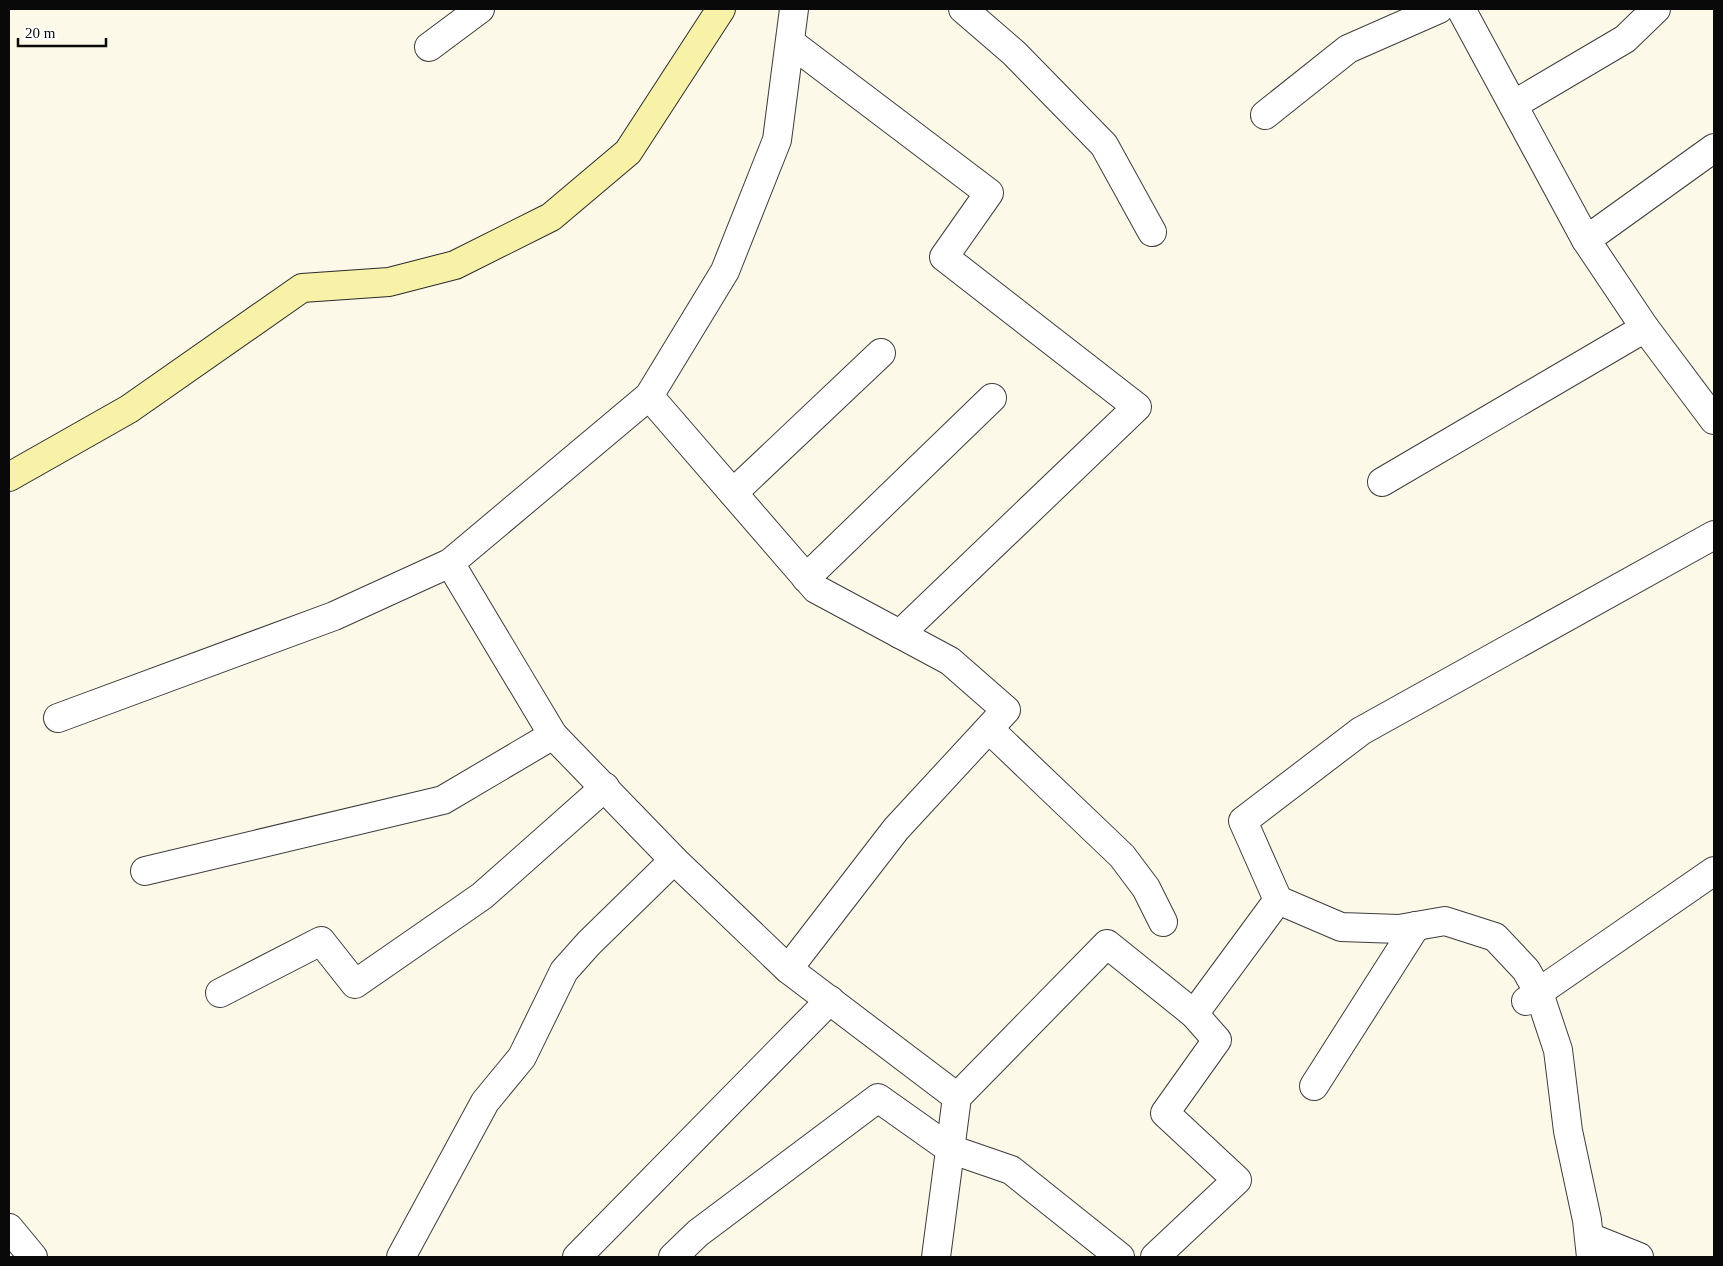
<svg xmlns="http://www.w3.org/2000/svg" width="1723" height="1266" viewBox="0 0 1723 1266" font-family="'Times New Roman',serif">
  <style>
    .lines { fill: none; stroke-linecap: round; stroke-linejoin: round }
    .minor-casing { stroke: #3c3c3c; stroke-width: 30 }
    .secondary-casing { stroke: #2b2b2b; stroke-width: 30 }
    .minor { stroke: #fff; stroke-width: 28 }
    .secondary { stroke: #f8f1a8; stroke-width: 28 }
  </style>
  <rect width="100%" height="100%" fill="#fdf9e8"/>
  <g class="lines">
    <g class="minor-casing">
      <g id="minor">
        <path d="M963,9L1014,53L1104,145L1152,232"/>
        <path d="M1461,9L1586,240L1645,328L1714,420"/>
        <path d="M791,43L989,193L944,257L1137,407L900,634"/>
        <path d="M429,47L480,9"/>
        <path d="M1513,105L1625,39L1656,9"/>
        <path d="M1265,115L1348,49L1439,9"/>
        <path d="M1586,240L1714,148"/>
        <path d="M649,396L816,589L950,661L1006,710L896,829L788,969"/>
        <path d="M1382,482L1645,328"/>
        <path d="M733,493L881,353"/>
        <path d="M450,563L553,735L674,860L788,969L957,1097"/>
        <path d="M806,578L992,398"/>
        <path d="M58,718L334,616L450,563L649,396L725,271L777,140L794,9"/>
        <path d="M989,729L1122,856L1146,888L1163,922"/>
        <path d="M145,871L443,800L553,735"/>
        <path d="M1278,900L1341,927L1399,929L1445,921L1495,937L1526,970L1539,993L1558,1050L1568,1131L1587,1220L1591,1257"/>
        <path d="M220,993L321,941L355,984L482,896L605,787"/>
        <path d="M1526,1001L1714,871"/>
        <path d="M1314,1086L1416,926"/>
        <path d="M9,1228L33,1257"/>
        <path d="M1589,1237L1639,1257"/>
        <path d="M401,1257L485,1102L522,1057L564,971L589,943L674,860"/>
        <path d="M577,1257L830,1000"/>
        <path d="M673,1257L698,1233L878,1098L950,1149L1011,1170L1120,1257"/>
        <path d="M936,1257L957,1097L1107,944L1194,1014L1278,900L1243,821L1361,731L1714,535"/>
        <path d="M1155,1257L1237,1180L1165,1113L1217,1040L1194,1014"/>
      </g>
    </g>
    <g class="secondary-casing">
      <path id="secondary" d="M9,477L129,409L302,288L389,282L455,265L551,217L628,152L721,9"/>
    </g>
    <use href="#minor" class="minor"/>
    <use href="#secondary" class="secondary"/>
  </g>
  <rect width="1723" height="1266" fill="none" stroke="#090909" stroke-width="20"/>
  <path d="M18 38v8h88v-8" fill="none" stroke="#090909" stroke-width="2.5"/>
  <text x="25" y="38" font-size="15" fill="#090909" stroke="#ffffff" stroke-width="4" paint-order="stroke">20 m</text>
</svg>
